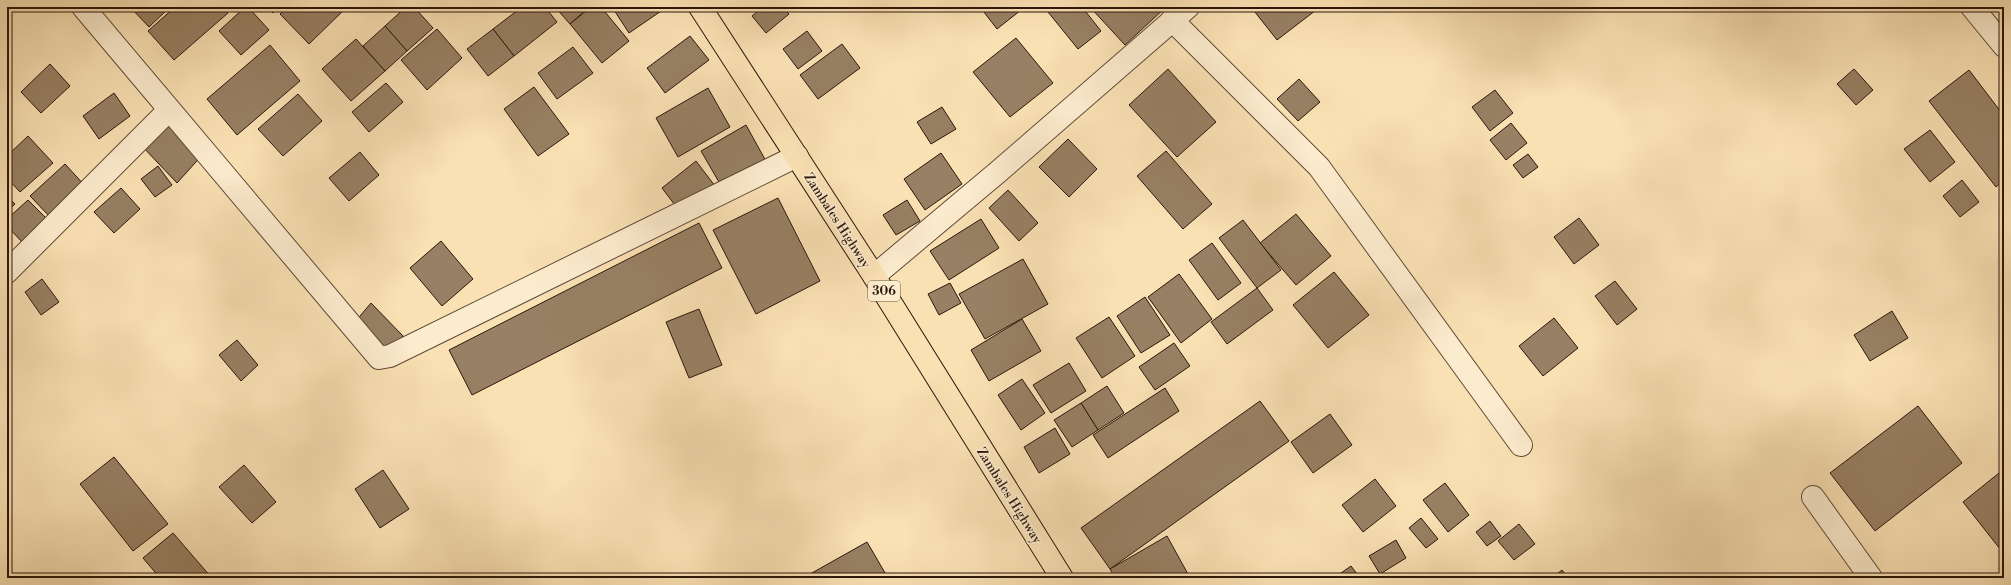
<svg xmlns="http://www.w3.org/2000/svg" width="2011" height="585" viewBox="0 0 2011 585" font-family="'Libre Bodoni',serif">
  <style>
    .building { fill: #978063; stroke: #2c170c }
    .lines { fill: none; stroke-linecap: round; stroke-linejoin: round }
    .minor-casing { stroke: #604a36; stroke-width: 24 }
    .major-casing { stroke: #2c170c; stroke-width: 24 }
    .minor { stroke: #fcecce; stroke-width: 22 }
    .major { stroke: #fae1b4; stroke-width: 22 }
    .labels { text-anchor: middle; stroke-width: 3.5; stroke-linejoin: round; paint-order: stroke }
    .shield { fill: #fcecce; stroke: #6a5746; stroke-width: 1 }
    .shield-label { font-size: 12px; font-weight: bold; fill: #2c170c }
    .street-label { font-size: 13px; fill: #2c170c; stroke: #fcecce }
  </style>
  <rect width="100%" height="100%" fill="#fae1b4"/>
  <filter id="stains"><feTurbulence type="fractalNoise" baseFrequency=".005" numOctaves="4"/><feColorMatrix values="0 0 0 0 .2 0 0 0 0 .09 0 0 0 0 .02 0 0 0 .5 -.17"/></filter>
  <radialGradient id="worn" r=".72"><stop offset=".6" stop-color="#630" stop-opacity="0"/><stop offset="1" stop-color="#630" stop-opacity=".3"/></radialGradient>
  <g class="building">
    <path d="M130,7H170L149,27Z"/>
    <path d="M175,7H223L228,13L174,60L148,31Z"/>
    <path d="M245,7H248L269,30L241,55L219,31Z"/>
    <path d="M268,7H279L273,13Z"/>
    <path d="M287,7H347L309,44L280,14Z"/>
    <path d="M356,7H367L361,12Z"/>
    <path d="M406,7H414L433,28L407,51L385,26Z"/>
    <path d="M476,7H484L479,11Z"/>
    <path d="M522,7H545L557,22L514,56L493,29Z"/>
    <path d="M555,7H587L588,8L570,24Z"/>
    <path d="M591,7H601L629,41L602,63L570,24Z"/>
    <path d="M612,7H667L629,33Z"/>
    <path d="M763,7H783L789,14L766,33L752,16Z"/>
    <path d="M980,7H1019L1021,10L997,29Z"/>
    <path d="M1055,7H1082L1101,31L1078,49L1048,12Z"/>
    <path d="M1090,7H1166L1125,45Z"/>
    <path d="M1251,7H1320L1277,40Z"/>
    <path d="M385,26L407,51L385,71L363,46Z"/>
    <path d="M437,29L462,58L427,90L401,60Z"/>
    <path d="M493,29L514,56L488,76L467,49Z"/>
    <path d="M807,31L822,51L798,69L783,49Z"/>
    <path d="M690,36L709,60L665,93L647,68Z"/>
    <path d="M1016,38L1053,83L1010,117L973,72Z"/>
    <path d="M356,39L385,71L351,101L322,69Z"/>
    <path d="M842,44L860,68L818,99L800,75Z"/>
    <path d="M270,45L300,81L237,135L207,99Z"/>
    <path d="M573,47L593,73L557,99L538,73Z"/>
    <path d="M50,64L70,86L41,113L21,92Z"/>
    <path d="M1168,69L1216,122L1177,157L1129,105Z"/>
    <path d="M1854,69L1873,90L1856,105L1837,84Z"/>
    <path d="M1969,70L2004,116V180L1996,187L1929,101Z"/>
    <path d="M1299,79L1320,102L1298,121L1277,99Z"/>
    <path d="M386,83L403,102L369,132L352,112Z"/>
    <path d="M534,87L569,134L538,156L504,109Z"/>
    <path d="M708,88L730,127L678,157L656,118Z"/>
    <path d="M1495,90L1513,113L1490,131L1472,107Z"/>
    <path d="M114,93L130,116L99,139L83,116Z"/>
    <path d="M298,94L322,121L283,156L258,129Z"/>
    <path d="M942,107L956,129L931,144L917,122Z"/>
    <path d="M172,115L204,153L177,183L141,145Z"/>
    <path d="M1511,123L1527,143L1506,160L1490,140Z"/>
    <path d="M746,125L767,163L723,189L701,151Z"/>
    <path d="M1930,130L1955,162L1930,182L1904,149Z"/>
    <path d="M28,136L53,163L20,192L7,178V156Z"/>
    <path d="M1068,139L1097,169L1069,197L1039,167Z"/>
    <path d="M1166,151L1212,204L1183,229L1137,176Z"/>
    <path d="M360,152L379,175L349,201L329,178Z"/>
    <path d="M941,153L962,184L925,210L904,179Z"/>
    <path d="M1528,154L1538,167L1523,178L1513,165Z"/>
    <path d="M696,161L715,186L681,213L662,188Z"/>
    <path d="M65,164L87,188L52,219L30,196Z"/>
    <path d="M158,166L172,185L155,197L141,179Z"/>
    <path d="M1962,180L1979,202L1960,217L1943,196Z"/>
    <path d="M121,188L140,209L114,233L94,212Z"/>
    <path d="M1008,190L1038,223L1019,241L989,208Z"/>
    <path d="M7,196L15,204L7,211Z"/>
    <path d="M778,198L820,281L756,314L713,230Z"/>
    <path d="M28,200L48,220L23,243L7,226V219Z"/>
    <path d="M907,200L920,221L896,235L883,215Z"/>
    <path d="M1296,214L1331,256L1296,285L1260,243Z"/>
    <path d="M1579,218L1599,245L1574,264L1554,237Z"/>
    <path d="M981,219L999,248L949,280L930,251Z"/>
    <path d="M1243,220L1281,270L1257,288L1219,238Z"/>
    <path d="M699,223L722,268L472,395L449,350Z"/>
    <path d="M441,241L473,279L442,306L410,268Z"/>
    <path d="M1212,243L1241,283L1218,300L1189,260Z"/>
    <path d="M1023,259L1048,304L985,339L959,294Z"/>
    <path d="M1334,272L1369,315L1328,348L1293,305Z"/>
    <path d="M1179,274L1212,319L1181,343L1148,297Z"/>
    <path d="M42,279L59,302L41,315L25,292Z"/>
    <path d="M1615,281L1637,309L1617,325L1595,296Z"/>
    <path d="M950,283L961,303L939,315L928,294Z"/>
    <path d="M1257,288L1273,310L1227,344L1211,322Z"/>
    <path d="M1145,297L1170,335L1141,353L1117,316Z"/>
    <path d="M371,303L403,336L384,355L355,322Z"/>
    <path d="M699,309L722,365L689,378L666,322Z"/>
    <path d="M1892,311L1908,338L1870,361L1854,335Z"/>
    <path d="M1109,317L1135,356L1102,378L1076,338Z"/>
    <path d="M1554,318L1578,348L1543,376L1519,346Z"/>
    <path d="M1022,319L1041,351L989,381L971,350Z"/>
    <path d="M237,340L258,365L241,381L219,355Z"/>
    <path d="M1174,343L1190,366L1155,390L1139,367Z"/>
    <path d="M1069,363L1086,391L1051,413L1033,385Z"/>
    <path d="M1022,379L1045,413L1021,430L998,395Z"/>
    <path d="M1107,386L1124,413L1098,430L1081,403Z"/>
    <path d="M1165,388L1179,411L1108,458L1093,435Z"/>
    <path d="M1260,401L1289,441L1110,569L1081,528Z"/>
    <path d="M1081,403L1098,430L1072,447L1054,420Z"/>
    <path d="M1918,406L1962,463L1875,531L1830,473Z"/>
    <path d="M1330,414L1352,445L1313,473L1291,442Z"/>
    <path d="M1055,428L1070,454L1039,473L1024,447Z"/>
    <path d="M114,457L168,524L133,551L80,484Z"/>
    <path d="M244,465L276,502L252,523L219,487Z"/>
    <path d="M2004,469V554L1963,502Z"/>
    <path d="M383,470L409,509L380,528L355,489Z"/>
    <path d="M1375,479L1396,506L1363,532L1342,505Z"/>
    <path d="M1445,483L1469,515L1448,532L1423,500Z"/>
    <path d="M1421,518L1438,539L1426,548L1409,528Z"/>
    <path d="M1490,521L1501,536L1487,546L1476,532Z"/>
    <path d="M1519,524L1535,544L1514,560L1498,541Z"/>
    <path d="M173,533L211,577L209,578H160L143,558Z"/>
    <path d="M1167,536L1189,576L1186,578H1115L1110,569Z"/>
    <path d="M1396,540L1406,558L1380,574L1369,556Z"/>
    <path d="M867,542L888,578H803Z"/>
    <path d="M1351,566L1360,578H1334Z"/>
    <path d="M1562,570L1568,578H1552Z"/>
    <path d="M1385,573L1388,578H1378Z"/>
  </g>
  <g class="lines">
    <g class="minor-casing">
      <g id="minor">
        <path d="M83,7L379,358L390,356L797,156"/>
        <path d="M1972,7L2004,46"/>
        <path d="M1172,20L1319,167L1521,445"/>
        <path d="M7,272L169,110"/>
        <path d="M874,276L998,172L1188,7"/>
        <path d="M1813,497L1871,578"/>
      </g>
    </g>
    <g class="major-casing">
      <path id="major" d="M700,7L874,276L1062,578"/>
    </g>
    <use href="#minor" class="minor"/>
    <use href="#major" class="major"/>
  </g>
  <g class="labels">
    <rect class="shield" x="868" y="281" width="32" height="20" rx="3"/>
    <g class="shield-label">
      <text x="884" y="295">306</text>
    </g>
    <g class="street-label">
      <text transform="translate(838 220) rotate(57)" y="5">Zambales Highway</text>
      <text transform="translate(1010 495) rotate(58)" y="5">Zambales Highway</text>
    </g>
  </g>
  <rect width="2011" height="585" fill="none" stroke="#fae1b4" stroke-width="24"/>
  <rect x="8" y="8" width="1995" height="569" fill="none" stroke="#2c170c" stroke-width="2"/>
  <rect x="12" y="12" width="1987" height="561" fill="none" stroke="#2c170c"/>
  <rect width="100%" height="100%" filter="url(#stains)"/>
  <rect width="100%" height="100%" fill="url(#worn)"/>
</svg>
